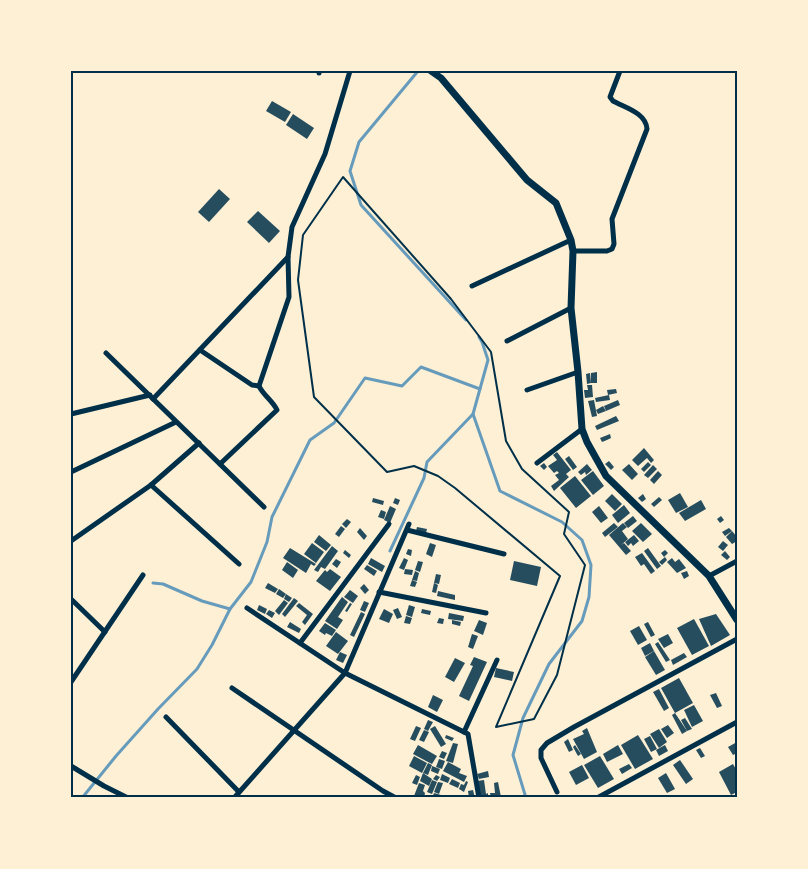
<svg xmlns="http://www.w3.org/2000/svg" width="808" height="869" viewBox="0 0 808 869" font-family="Georgia,serif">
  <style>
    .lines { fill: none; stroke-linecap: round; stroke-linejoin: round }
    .stream { stroke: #669bbc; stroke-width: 3 }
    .building { fill: #264d5e }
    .path { stroke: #003049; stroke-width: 2 }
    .minor { stroke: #003049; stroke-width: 5 }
    .tertiary { stroke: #003049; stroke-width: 7 }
    .neatline { fill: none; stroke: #003049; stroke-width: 2 }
  </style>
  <rect width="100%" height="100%" fill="#fdf0d5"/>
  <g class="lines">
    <g class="stream">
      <path d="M418,71L359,142L350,171L361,205L466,320"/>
      <path d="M479,337L482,342L488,360L473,414L500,491L562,522L582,540L591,565L589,597L582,621L549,664L523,718L513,755L526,798"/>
      <path d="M390,551L424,478L427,462L473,414"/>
      <path d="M153,583L163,584L202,601L230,609"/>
      <path d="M82,798L116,756L158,709L197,669L212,645L230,609L251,582L267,542L272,517L310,440L334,423L365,378L402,386L421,367L480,389"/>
    </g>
  </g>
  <g class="building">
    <path d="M272,101L291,112L285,122L266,111Z"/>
    <path d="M293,114L314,128L307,139L286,125Z"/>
    <path d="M219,189L230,199L209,222L198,212Z"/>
    <path d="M258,211L280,231L269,243L247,222Z"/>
    <path d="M597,372V383H591V373Z"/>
    <path d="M590,373L591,383L587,384L586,374Z"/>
    <path d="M587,385H592L593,397L585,398L584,390H588Z"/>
    <path d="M616,389L617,393L608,395L607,390Z"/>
    <path d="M609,395L610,400L596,402L595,398Z"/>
    <path d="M594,400L597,416L592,417L588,401Z"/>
    <path d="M618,400L620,405L606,411L604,406Z"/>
    <path d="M603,406L606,411L598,414L596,410Z"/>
    <path d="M616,416L619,421L597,430L595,426Z"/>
    <path d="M610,434L611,438L607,440L606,438L607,440L602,442L600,438Z"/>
    <path d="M644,448L654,460L651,463L647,458L638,466L632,460Z"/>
    <path d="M557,452L571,470L566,474L569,477L554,491L551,486L559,480L555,475L559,473L557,471L554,473L548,466L557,460L553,455Z"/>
    <path d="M569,456L577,467L573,470L565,459Z"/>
    <path d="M609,461L614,467L611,470L605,464Z"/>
    <path d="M648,462L651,465L644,472L641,469Z"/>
    <path d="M544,463L547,467L544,470L540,466Z"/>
    <path d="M587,464L592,470L586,475L585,472L581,475L578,472Z"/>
    <path d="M629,464L638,474L632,480L622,470Z"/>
    <path d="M653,465L657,469L648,478L644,475Z"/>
    <path d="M593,471L604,486L593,495L581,480Z"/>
    <path d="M658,471L662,475L654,484L650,480Z"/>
    <path d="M575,476L591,496L576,508L560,488Z"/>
    <path d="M680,493L688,507L676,513L668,500Z"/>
    <path d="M612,494L622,504L615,511L605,501Z"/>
    <path d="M643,494L646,499L642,502L638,498Z"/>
    <path d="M659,497L662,500L654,507L651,504Z"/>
    <path d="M373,498L384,501L383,505L372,502Z"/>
    <path d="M395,498L400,500L398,505L393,503Z"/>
    <path d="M701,500L706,509L685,521L679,513Z"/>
    <path d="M624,505L630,513L618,523L612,515Z"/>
    <path d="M390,506L396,509L390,523L384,520Z"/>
    <path d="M599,506L608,518L601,523L592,512Z"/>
    <path d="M381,510L386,512L384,519L378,517Z"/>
    <path d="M633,516L637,521L628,528L624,523Z"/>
    <path d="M721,516L724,520L720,523L717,519Z"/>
    <path d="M347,519L351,522L346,528L342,524Z"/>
    <path d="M614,523L618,527L605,537L602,533Z"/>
    <path d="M623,523L627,527L622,531L628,539L621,545L624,543L631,551L626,555L609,535Z"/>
    <path d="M641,523L652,534L643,542L632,531Z"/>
    <path d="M341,526L345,529L339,537L335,534Z"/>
    <path d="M417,527L427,529L426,533L416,531Z"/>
    <path d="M360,528L367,536L364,540L357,532Z"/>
    <path d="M729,528L732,531L725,536L722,532Z"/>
    <path d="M732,531L737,537V541L732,544L726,537Z"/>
    <path d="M319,535L331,545L326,551L314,542Z"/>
    <path d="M634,535L639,541L633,546L631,543L628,546L625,542Z"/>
    <path d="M723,541L728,545L723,551L718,547Z"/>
    <path d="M312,543L324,552L316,563L304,554Z"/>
    <path d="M430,543L436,545L432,557L426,554Z"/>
    <path d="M332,546L338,551L325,569L321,567L318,572L314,570Z"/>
    <path d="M290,548L316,564L314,566L311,564L306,573L283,558Z"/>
    <path d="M648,548L661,566L657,569L644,551Z"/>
    <path d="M408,549L412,550L411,556L406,554Z"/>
    <path d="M345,550L351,555L349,558L343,553Z"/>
    <path d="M665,550L668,553L664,557L661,553Z"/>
    <path d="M725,551L730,557L727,560L721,555Z"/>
    <path d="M642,553L655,571L651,574L644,564L641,566L635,557Z"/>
    <path d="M665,557L667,560L662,565L659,562Z"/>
    <path d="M371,558L385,566L382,572L368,564Z"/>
    <path d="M404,558L408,560L404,570L399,568Z"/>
    <path d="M672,558L675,562L679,559L686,568L677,573L667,562Z"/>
    <path d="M336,559L341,562L337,568L332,564Z"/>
    <path d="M418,561L423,562L420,572L415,570Z"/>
    <path d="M514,561L541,567L537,586L510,580Z"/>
    <path d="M287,562L298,570L293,578L282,570Z"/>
    <path d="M367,565L377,571L374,576L364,569Z"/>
    <path d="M330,569L341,577L330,591L316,581L325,570L327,572Z"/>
    <path d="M405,569L413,570L412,575L404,574Z"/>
    <path d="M415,571L419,573L417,581L412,580Z"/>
    <path d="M687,571L689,576L684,579L681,573Z"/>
    <path d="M436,574L441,575L439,584L434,583Z"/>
    <path d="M412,580L417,582L415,587L410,586Z"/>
    <path d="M268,583L278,589L275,593L265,588Z"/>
    <path d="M434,583L438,585L436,593L432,592Z"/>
    <path d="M364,584L369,590L365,594L360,588Z"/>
    <path d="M279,589L286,594L283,598L276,594Z"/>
    <path d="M350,590L358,596L353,603L344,597Z"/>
    <path d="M438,591L455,595V600L437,596Z"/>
    <path d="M286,594L292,598L289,602L284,599Z"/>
    <path d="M342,597L348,602L338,617L343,620L337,629L325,621Z"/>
    <path d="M294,598L298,601L285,617L282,614Z"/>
    <path d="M284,600L288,603L279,615L275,611Z"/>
    <path d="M364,601L369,603L365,612L360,610Z"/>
    <path d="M299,603L313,614L305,625L302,622L307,615L296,606Z"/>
    <path d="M350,603L352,604L347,612L345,611Z"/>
    <path d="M259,605L267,609L265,614L257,610Z"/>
    <path d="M409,605L415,607L412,617L406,615Z"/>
    <path d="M398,608L402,617L397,619L393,610Z"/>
    <path d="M384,609L393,614L389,623L379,619Z"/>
    <path d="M422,609L431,611L430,615L421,613Z"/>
    <path d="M269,610L275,613L272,618L266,614Z"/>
    <path d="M361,612L365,614L354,637L350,635Z"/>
    <path d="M449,613L464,616L463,621L448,619Z"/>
    <path d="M716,614L730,635L711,646L699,619Z"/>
    <path d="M406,616L412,618L410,624L404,623Z"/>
    <path d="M439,618L444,619L443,624L437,623Z"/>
    <path d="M694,619L709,646L692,655L677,628Z"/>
    <path d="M452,620L461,622L460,626L452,624Z"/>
    <path d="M479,620L487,623L483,635L474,631Z"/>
    <path d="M290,622L301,629L299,633L287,627Z"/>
    <path d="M648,622L655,635L651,637L644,624Z"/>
    <path d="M325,623L336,630L332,636L326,633L325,635L319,631Z"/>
    <path d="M639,626L647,640L638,645L630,631Z"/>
    <path d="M336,632L348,641L338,654L326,646Z"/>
    <path d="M472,634L478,636L473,649L468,647Z"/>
    <path d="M668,634L673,643L664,648L658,639Z"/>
    <path d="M658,642L670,660L666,662L655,644Z"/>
    <path d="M650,643L654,651L645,656L641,648Z"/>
    <path d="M654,651L665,670L656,675L645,657Z"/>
    <path d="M340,652L347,655L343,663L336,660Z"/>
    <path d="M684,653L687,657L673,665L671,660Z"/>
    <path d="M474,657L487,662L469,701L459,696L473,666L470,665Z"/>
    <path d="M455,658L465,663L454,682L445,677Z"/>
    <path d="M496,668L514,672L512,681L494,677Z"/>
    <path d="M679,678L693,703L675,713L661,688Z"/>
    <path d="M659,689L669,708L664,711L653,692Z"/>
    <path d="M716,693L722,706L717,708L710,695Z"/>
    <path d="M433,695L443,700L437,712L428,707Z"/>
    <path d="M694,705L703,721L692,727L684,710Z"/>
    <path d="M675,713L687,731L682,734L672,715Z"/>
    <path d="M685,718L692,729L687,731L681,720Z"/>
    <path d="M428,720L433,722L428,731L424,729Z"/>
    <path d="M668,725L674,733L667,738L661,729Z"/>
    <path d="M416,726L421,728L415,741L410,739Z"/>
    <path d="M435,726L446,744L441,747L430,729Z"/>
    <path d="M587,728L597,752L584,759L573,739L584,734L582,731Z"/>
    <path d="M659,729L667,742L659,748L650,734Z"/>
    <path d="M424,730L429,732L424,742L419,740Z"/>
    <path d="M446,735L454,738L452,741L445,738Z"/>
    <path d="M638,735L653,759L635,769L621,745Z"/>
    <path d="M650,736L657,749L651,752L644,739Z"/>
    <path d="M568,739L573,750L569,752L564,742Z"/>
    <path d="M737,742V753L733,755L728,747Z"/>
    <path d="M453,743L458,744L453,763L446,761Z"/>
    <path d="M418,745L437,756L432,764L428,762L429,761L428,762L413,754Z"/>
    <path d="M575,745L581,754L578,756L573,747Z"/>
    <path d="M618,745L623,754L607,762L603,754Z"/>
    <path d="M665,745L668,751L659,756L656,750Z"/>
    <path d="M700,748L705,756L701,758L696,750Z"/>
    <path d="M442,751L447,753L444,759L439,757Z"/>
    <path d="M414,756L427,763L422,773L409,766Z"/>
    <path d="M600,756L614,779L598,788L584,765Z"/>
    <path d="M439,759L445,761L442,769L436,767Z"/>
    <path d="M680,760L693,779L686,784L673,765Z"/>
    <path d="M448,762L461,769L459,773L467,776L464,782L443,771Z"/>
    <path d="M428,763L432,765L428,775L423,773Z"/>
    <path d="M629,764L632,768L622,774L619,769Z"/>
    <path d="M733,764L737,771V792L731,795L719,772Z"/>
    <path d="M582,765L589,778L576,785L569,772Z"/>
    <path d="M432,766L440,769L438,774L431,771Z"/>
    <path d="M488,771L489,777L479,779L477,774Z"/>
    <path d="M423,773L432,779L429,786L420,781Z"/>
    <path d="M666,773L675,789L667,793L658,778Z"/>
    <path d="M442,774L450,778L448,783L440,780Z"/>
    <path d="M416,775L420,777L417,785L412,783Z"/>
    <path d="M436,775L440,777L437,781L433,779Z"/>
    <path d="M452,779L460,783L458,788L449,784Z"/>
    <path d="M432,780L437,782L432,794L427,792Z"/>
    <path d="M484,780L486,794L488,793V798H481L477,781Z"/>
    <path d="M466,781L468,782L464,792L459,789L461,784L464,785Z"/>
    <path d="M438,782L443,783L439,794L434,792Z"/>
    <path d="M498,782L501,797L491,798L490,793H495L494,783Z"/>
    <path d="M419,783L425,785L423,791L425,793L424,798L414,796Z"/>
    <path d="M473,790L475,798H469L468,791Z"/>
    <path d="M434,793L448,797V798H432Z"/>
  </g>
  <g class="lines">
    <path class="path" d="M343,177L451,299L491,352L506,441L522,469L569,512L564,534L585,565L557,675L534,719L496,727L560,576L455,488L438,476L414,466L387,472L314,397L298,280L303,235Z"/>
    <g class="minor">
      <path d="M319,73V71"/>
      <path d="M573,251H607L612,249L614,244L612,219L647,129C646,113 626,108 613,101L610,97L620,71"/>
      <path d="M472,286L571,240"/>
      <path d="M507,341L571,308"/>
      <path d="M200,350L252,385L259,386"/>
      <path d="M106,353L264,507"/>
      <path d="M527,390L578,372"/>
      <path d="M153,399L288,257"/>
      <path d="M71,414L150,395"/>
      <path d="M537,463L582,429"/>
      <path d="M220,464L277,410C273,401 263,395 259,386L289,297L288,257L292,227L325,154L350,71"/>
      <path d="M71,472L176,422"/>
      <path d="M151,485L239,564"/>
      <path d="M407,530L504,554"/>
      <path d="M71,541L151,485L199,443"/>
      <path d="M709,576L737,561"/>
      <path d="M379,592L486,613"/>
      <path d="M71,599L105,632"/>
      <path d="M247,608L345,673L468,734L479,798"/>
      <path d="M300,643L389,524"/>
      <path d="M71,682L143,575"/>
      <path d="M232,688L383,791L396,798"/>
      <path d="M166,717L239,792"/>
      <path d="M464,732L497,660"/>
      <path d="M71,766L104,786L128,798"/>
      <path d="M557,792L541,758V750L547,743L574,727L737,639"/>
      <path d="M234,798L345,673L409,524"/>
      <path d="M597,798L737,722"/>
    </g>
    <path class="tertiary" d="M431,71L441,78L527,180L556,203L571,240L573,251L571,308L578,372L582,429L587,442L606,476L709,576L737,620"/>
  </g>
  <rect width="808" height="869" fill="none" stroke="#fdf0d5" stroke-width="145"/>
  <rect x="72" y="72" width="664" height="724" class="neatline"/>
</svg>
